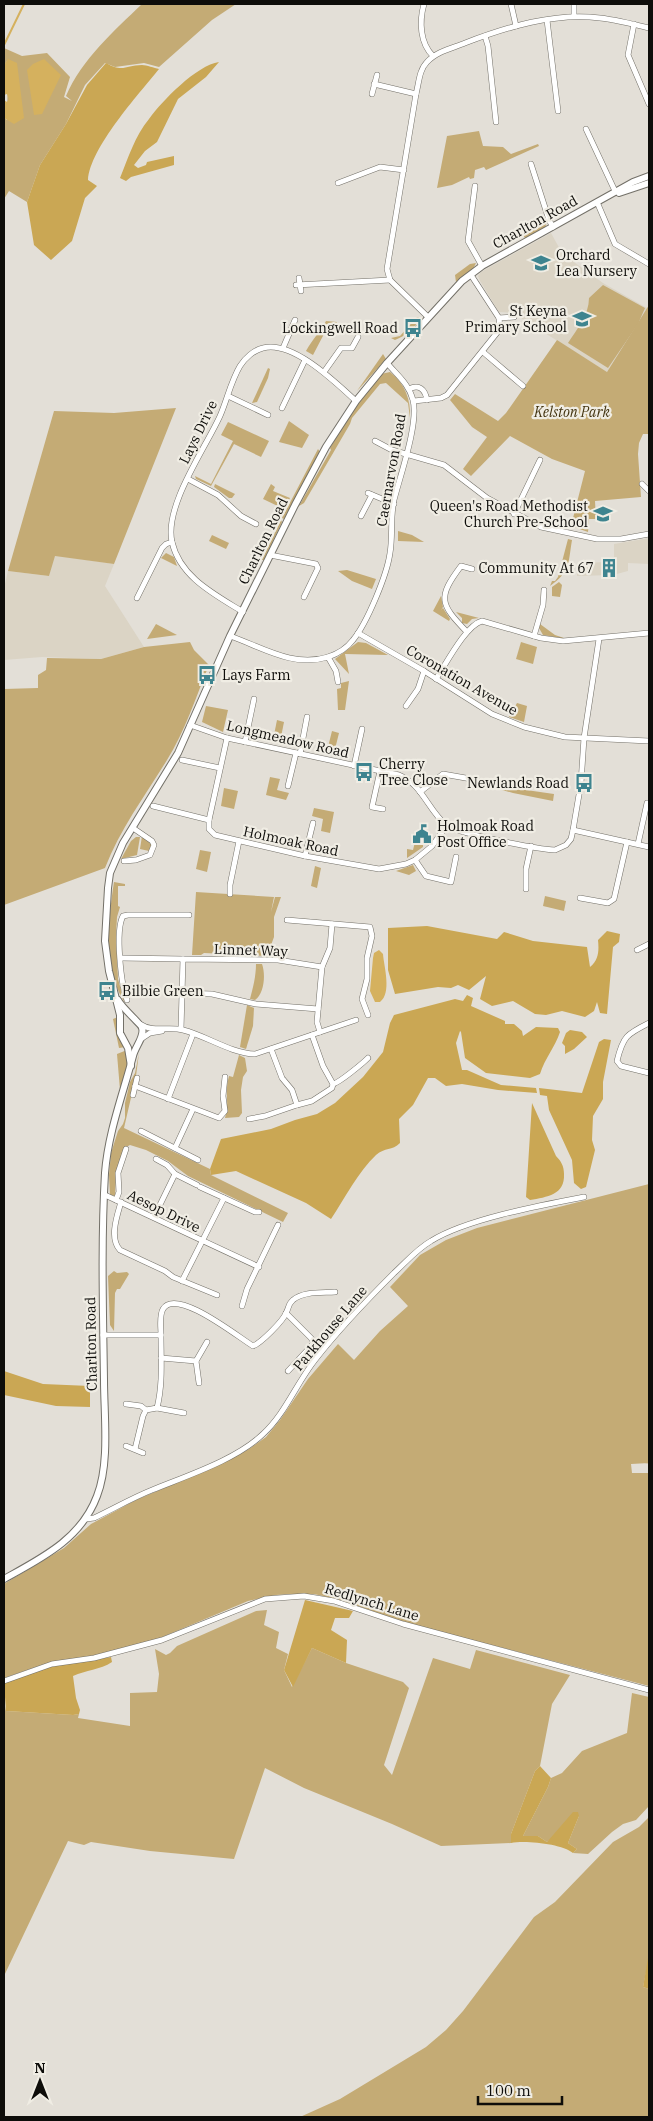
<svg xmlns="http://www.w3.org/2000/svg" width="653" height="2121" viewBox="0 0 653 2121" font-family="'IBM Plex Serif',serif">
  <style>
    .built { fill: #dbd4c5 }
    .green { fill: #c4ab75; fill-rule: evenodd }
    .forest { fill: #caa754 }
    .water { fill: #d5b15e }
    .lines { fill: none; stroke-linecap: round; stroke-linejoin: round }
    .stream { stroke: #d5b15e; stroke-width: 2 }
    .minor-casing { stroke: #737068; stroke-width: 6 }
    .tertiary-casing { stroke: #737068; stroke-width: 8 }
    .minor { stroke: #fff; stroke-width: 5 }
    .tertiary { stroke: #fff; stroke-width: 6 }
    .labels { text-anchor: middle; stroke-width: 4.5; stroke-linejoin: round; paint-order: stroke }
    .street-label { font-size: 14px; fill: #0e0d0a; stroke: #f0ede4 }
    .poi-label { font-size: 14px; fill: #0e0d0a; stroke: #f0ede4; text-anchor: start }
    .park-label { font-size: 14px; font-style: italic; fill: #443511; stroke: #f0ede4 }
  </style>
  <rect width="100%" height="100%" fill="#e3dfd7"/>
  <g class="built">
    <path d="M551,233L567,262L571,260L603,283L647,308L607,372L513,313L499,312L480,281L478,276L481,272Z"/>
    <path d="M649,538V564L628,563V571L613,575L577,576V563L607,562V558L614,557V544Z"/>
    <path d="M54,555L114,564L105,586L144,647L101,659L42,657L4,660V588L8,571L49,576Z"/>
  </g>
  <g class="green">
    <path d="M142,4H236L212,20L159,67L144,63L115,67L105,63L85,85L66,124L40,165L27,202L9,191L4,199V118L7,120L8,60L4,65V48L22,56L47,53L70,77L64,97L72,101L66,96C82,59 114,31 142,4Z"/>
    <path d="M479,131L483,146L503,147L511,154L538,144L539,146L486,170L484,167L475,170L474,178L470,179L469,177L452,185L437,188L447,136Z"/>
    <path d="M547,221L545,228L525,238L523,235Z"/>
    <path d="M476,263L473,269L456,282L455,275L470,264Z"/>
    <path d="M603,285L645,308L638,324L608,368L568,343C577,329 589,315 589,298Z"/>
    <path d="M649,305V434H643L639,443L638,454L641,497L595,501L596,519H589L588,532L571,526L585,471L552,459L510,436L471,476L463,469L487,437L472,427L450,400L455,394L498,421L506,413L557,340L607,372Z"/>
    <path d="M417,317H419C417,328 405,336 395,340L391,338L400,336Z"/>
    <path d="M326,321L337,322L334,327L325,332L313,355L306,351C312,340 320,332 326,321Z"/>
    <path d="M383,354L386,359L357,391Z"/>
    <path d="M268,368L270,369L268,378L257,402L252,403Z"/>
    <path d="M390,372C405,383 411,400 410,418L408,403L386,383L380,384L352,418L350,424L304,503L299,506L331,450L330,448L350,415L381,374Z"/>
    <path d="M176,408L114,564L55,556L49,576L8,571L54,411L114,413Z"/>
    <path d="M289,421L309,435L302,448L279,442Z"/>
    <path d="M228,422L269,441L261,457L234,444L211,486L196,479L195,476L211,484L233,441L221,435Z"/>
    <path d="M318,449L320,452L316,459L284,519L282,518Z"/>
    <path d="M215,484L235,494L232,498H229L214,487Z"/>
    <path d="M271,484L275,487L273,491L290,498L284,509L263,499Z"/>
    <path d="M281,520L282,522L264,560H262Z"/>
    <path d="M398,531L412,535L424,542L398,541Z"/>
    <path d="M212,535L229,543L226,549L209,541Z"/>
    <path d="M568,539L572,540C568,563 571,571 550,586L552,581H555L558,577Z"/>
    <path d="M166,553L174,557L177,566L161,558Z"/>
    <path d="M347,570L376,579L372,589L352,581L338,571Z"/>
    <path d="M559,582L562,585L560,597L552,596V587Z"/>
    <path d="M441,596L443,607L441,610L443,608L450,619L449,621L433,611Z"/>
    <path d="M456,612L479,618L472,619L467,624L462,623V618Z"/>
    <path d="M156,624L177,635L147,639Z"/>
    <path d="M540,624L555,635L567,639L543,635L539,628Z"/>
    <path d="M190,642L194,650L209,665C196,697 185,731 167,760C145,796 120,829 105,868L4,905V689L38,688V675L46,670L47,658L101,659L144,647Z"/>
    <path d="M358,642L366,643L388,655L345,654L349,674L335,659Z"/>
    <path d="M521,642L537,647L533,664L516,659Z"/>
    <path d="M349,681L345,710H338L337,689L341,688V683Z"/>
    <path d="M517,703L527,706L524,722L509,717Z"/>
    <path d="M206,706L228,710L223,732L202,722Z"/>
    <path d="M277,720L284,722L280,742L273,740Z"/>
    <path d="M332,731L339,733L334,753L327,751Z"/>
    <path d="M270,777L280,779L277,790L289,793L286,800L266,795Z"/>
    <path d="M482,779L512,788L554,794L553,801L513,793L481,784Z"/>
    <path d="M224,788L238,791L234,809L221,806Z"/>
    <path d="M314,808L334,812L330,833L321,831L323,819L312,816Z"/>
    <path d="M142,836L149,841L152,845L149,851L140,849Z"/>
    <path d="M136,837H140L137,855L121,859L131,841Z"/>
    <path d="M415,842L423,844V847L407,858V849L413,850Z"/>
    <path d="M200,850L211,852L207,872L196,869Z"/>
    <path d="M413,865L416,871L409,875L396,871Z"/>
    <path d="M315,866L321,868L317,888L311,886Z"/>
    <path d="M114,882L125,884V886H118V906L120,907L117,917L116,935L118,979L125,1003C102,967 108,922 114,882Z"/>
    <path d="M196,892L274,897L271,912L275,897H281L274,917V937L267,956L204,953L201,955H192Z"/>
    <path d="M545,896L566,901L564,911L543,906Z"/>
    <path d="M256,964H262C266,975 264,994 255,1000L250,999C253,988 256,976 256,964Z"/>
    <path d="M247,1005L254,1008L253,1026L246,1049L240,1047Z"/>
    <path d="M118,1017L126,1047L119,1048L113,1019Z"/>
    <path d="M127,1050L129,1062L120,1090L117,1054Z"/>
    <path d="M139,1053L136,1076L124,1128L210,1169L211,1175L288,1213L283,1222L188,1176L168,1161L146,1150L130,1145L124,1148L116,1173L115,1196L110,1195L109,1175L111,1153L118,1131L123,1124L125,1118V1103L130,1082L135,1073Z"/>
    <path d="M239,1055L245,1058L247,1071L243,1077L241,1090L242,1113L239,1117L225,1118C230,1104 224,1092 229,1076L233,1077Z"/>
    <path d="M649,1184V1686L403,1622L341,1600L314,1594H290L276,1595L248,1601L160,1638L92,1656L51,1662L4,1678V1584L64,1548L91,1524L136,1500L223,1463L249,1449L266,1437L280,1420L308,1379L338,1344L354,1360L380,1331L408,1306L390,1287L420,1255L446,1240L477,1228ZM649,1463V1473H632L631,1464Z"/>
    <path d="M114,1271L117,1273L127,1272L129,1274L120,1289H117L115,1293L114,1331L110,1325L108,1276Z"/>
    <path d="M267,1610L264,1625L279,1632L276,1648L288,1654L284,1670L292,1687L312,1648L346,1663L403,1682L409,1688L384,1765L392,1775L433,1658L470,1669L476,1650L570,1675L552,1704L540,1766L535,1771L511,1834V1843L441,1846L392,1824L304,1788L265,1768L234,1859L150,1851L91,1842L84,1845L68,1841L4,1976V1701L6,1711L73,1715L79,1714L78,1718L130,1726V1693L157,1692L159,1674L155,1649L166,1655L170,1653L177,1646L256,1611Z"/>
    <path d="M632,1693L649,1697V1806L636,1820L623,1824L612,1832L588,1854L573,1853L577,1849L568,1843L579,1816L547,1842L538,1836H523L548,1787L551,1778L562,1773L582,1751L627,1733Z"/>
    <path d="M649,1817V1958L643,1987L649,1989V2117H300L340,2099L426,2047L446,2030L463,2011L534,1917L555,1902L613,1842L639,1827Z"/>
  </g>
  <g class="forest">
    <path d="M219,62L206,77L178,99L157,142L145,151L134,165L138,168L146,165L147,162L174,156V165L131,177L126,181L120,178C128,158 135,136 149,119C162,101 197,65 219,62Z"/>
    <path d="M106,63C123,73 126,65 142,65C147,65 154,68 159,69C138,95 90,148 88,180L97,186L85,198L72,241L51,260L34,245L27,202L40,165L66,124L87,85Z"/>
    <path d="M427,926L497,939L504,932L533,941L587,947L590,967C599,960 599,950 598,940L607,931L620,934L619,942L613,947L607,1014L600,1013L597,1002L594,1011L585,1017L562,1011L546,1015L535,1014L513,1001L492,1006L480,999L486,976L469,990L458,985L451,988L438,987L395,994L388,970V928Z"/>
    <path d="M467,995L473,998L471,1006L505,1021V1024H514L522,1031L523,1036L536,1027L558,1028L560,1032C555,1047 545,1058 540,1074L530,1078L486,1073L465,1058L461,1032L460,1031L456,1043L462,1070H467L501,1085L536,1088L537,1093L498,1090L462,1084L446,1086L435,1078H428L413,1105L399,1119L400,1143C392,1151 385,1147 376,1155C358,1172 345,1198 331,1219L306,1203L236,1171L211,1175L210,1169L221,1139L271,1129L295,1120L317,1114L335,1103L363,1077L383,1052L390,1023L394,1015L455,999L463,1001Z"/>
    <path d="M570,1030L582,1032L587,1037L574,1049L565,1054V1046L562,1043L566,1033Z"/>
    <path d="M604,1039L611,1040L603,1082V1099L593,1116L592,1140L595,1150L586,1187L581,1189L574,1183L572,1160L549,1110L547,1096L540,1095L539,1088L582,1093L599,1042Z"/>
    <path d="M532,1103L556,1156C561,1161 564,1166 564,1174C565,1195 547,1197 530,1200L526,1197Z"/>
    <path d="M4,1371L43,1384L90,1386V1407L56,1406L4,1395Z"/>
    <path d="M305,1600L353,1611L349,1618H335L331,1630L347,1640L346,1663L312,1648L293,1687L284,1670Z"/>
    <path d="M111,1657L112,1662C100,1670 86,1670 73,1676L76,1698L80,1710L79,1714L73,1715L6,1711L4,1683L50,1667Z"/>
    <path d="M540,1766L551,1778L548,1787L523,1836H538L547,1842L573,1812H578L579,1816L568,1843L577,1849L573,1853C562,1844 526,1840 511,1843V1834L535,1771Z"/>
    <path d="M648,1958H649V1989L643,1987Z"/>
  </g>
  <g class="water">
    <path d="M8,59L17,63L24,118L14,124L4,118V100L7,102L9,99L7,94L4,95V65Z"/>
    <path d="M44,59L61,75L42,114L34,115L27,70L33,64Z"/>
    <path d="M379,950L383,954C384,967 392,993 380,1002H375L370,991L373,958L374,953Z"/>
  </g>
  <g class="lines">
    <path class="stream" d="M4,45L24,4"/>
    <g class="minor-casing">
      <g id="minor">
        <path d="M424,4C419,22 420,43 433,56"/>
        <path d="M511,4L516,26"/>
        <path d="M574,4V16"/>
        <path d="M547,20L558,111"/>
        <path d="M634,24L628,55L649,104"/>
        <path d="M485,36L488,46L496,122"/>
        <path d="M374,84L416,94"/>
        <path d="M372,94L377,75"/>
        <path d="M586,129L615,191"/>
        <path d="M531,164L549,220L553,227"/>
        <path d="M338,183L380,167L404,170"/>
        <path d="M475,186L468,241L482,266"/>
        <path d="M597,202L615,244L649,264"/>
        <path d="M299,278L301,291"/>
        <path d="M296,285L390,280"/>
        <path d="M428,317L390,280L387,269L416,94C419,83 419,70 427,62C437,51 453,48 465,43C507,27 555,12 600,18C617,20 633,24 649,28"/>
        <path d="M499,318L514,317"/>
        <path d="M283,348L295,320"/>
        <path d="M483,352L523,386"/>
        <path d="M324,372L341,348H352L358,337"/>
        <path d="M409,389C419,384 425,389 427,400"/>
        <path d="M228,396L268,415"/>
        <path d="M414,401L441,398L447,395L500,329L499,318L471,275"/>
        <path d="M282,408L305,360"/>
        <path d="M375,441L392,450L444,465L487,498L541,527L597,539H621L649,534"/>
        <path d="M188,479L218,495L241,516L256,524"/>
        <path d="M642,484L649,491"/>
        <path d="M368,493L394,504"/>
        <path d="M514,514L540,460"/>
        <path d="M361,516L372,495"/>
        <path d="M270,555L316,564L318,568L304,597"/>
        <path d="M137,598L162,548L166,544L172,542"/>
        <path d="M243,612C214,594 180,577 172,542C164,506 205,449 220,416C227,400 231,381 240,366C245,358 254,350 263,348C293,340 336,383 356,401"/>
        <path d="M467,632C440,604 437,598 461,566L472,569"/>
        <path d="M358,633L424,671L492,714L524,727L565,737L649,741"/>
        <path d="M230,636C262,647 293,668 328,657C337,654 347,648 353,640C367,623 387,575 390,553C393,536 390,518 394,500C400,476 419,423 413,400C409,384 397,375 387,363"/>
        <path d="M534,636L543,605L544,590"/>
        <path d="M328,657L336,671L338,682"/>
        <path d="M436,679C446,664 466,625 482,621L541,638L563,641L649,633"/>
        <path d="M406,706L418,689L424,671"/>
        <path d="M190,725L227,738L399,775C422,784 428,810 446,825C459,834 537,849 555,850L566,845L571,839L573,830L581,783L584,738L599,639"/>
        <path d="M227,738L209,820V829L215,835L305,856L379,869L406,864L415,860L432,846L447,825"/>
        <path d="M245,742L254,699"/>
        <path d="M300,754L307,717"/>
        <path d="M182,760L220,768"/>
        <path d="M354,766L362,729"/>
        <path d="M380,771L372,807L383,809"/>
        <path d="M288,786L296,753"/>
        <path d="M420,792L443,774L477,780"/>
        <path d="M153,806L209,820"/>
        <path d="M573,830L649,847"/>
        <path d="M638,844L647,803"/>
        <path d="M305,856L313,823"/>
        <path d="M415,860L426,876L451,882L456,857"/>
        <path d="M124,861L136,860L150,855L154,845L152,841L133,828"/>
        <path d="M526,889V869L531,846"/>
        <path d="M230,894V885L239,841"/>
        <path d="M580,898L608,903L614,899L627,842"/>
        <path d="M287,920L370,927L372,936L367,958V979L362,999L368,1015"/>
        <path d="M637,950L649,944"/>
        <path d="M121,958L183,959"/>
        <path d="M182,993L212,994L256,1004L318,1009"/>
        <path d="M127,1000C121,984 115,931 123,916L128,915H189"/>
        <path d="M649,1023C627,1034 623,1036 617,1061L621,1066L649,1073"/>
        <path d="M140,1024C153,1033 169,1026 183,1030C207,1036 230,1053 255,1054L356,1020"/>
        <path d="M181,1029L183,959L278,960L322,967"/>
        <path d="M320,1032L317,1022L322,967L330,948L332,924"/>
        <path d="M141,1039L150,1033L162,1031"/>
        <path d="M271,1049L282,1078L292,1090L297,1105L312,1101L332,1088L333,1084L323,1066L312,1035"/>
        <path d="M333,1084C339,1083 363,1063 368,1058"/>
        <path d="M135,1086L219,1118L225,1111L223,1096L225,1077"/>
        <path d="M133,1095L137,1078"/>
        <path d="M168,1099L193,1034"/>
        <path d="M249,1119L265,1116L297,1105"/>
        <path d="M141,1131L198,1160"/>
        <path d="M175,1148L193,1109"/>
        <path d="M156,1159L167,1165L175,1174L197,1185"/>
        <path d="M200,1187L255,1212H259"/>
        <path d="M105,1195L259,1267"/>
        <path d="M116,1200L119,1192L118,1173L126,1149"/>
        <path d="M121,1202C117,1216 109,1238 120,1250L165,1271L173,1277L217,1295"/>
        <path d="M154,1217L175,1174"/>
        <path d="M182,1281L224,1198"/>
        <path d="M242,1306L247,1289L278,1225"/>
        <path d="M286,1313L311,1338L314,1343L288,1371"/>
        <path d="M103,1335H161C161,1327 159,1316 163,1309C176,1287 238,1337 253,1346C261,1343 283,1321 286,1313C289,1308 288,1304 293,1300C303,1291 323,1293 335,1292"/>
        <path d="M161,1358L196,1361"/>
        <path d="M199,1383L196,1361L207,1342"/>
        <path d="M126,1404L141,1406L146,1410"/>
        <path d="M157,1408L184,1413"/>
        <path d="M126,1446L143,1453"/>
        <path d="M135,1449L143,1416L146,1410L157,1408C163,1384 161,1360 161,1335"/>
        <path d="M86,1519L94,1518C113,1509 132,1498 152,1490C186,1476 236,1460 263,1434C285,1414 296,1384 315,1360C339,1329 366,1301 394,1273C406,1262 417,1249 431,1241C466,1219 542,1205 584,1197"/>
        <path d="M4,1681L52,1664L94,1658L162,1640L265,1599L304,1596L334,1601L403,1624L649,1690"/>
      </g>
    </g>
    <g class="tertiary-casing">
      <g id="tertiary">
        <path d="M619,193L649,183"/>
        <path d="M131,1066L128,1048L120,1033V1015L109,971L105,941L108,888L110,873L123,843L178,753L230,636L295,505L326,447L356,401L387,363L462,281L482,266L597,202L633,182L649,176"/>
        <path d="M4,1579C42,1558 81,1539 97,1496C110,1463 104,1415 104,1380C103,1311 101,1242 105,1173C108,1133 123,1094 133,1056C135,1047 145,1036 142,1028C142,1025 122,1008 118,1000"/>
      </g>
    </g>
    <use href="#minor" class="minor"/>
    <use href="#tertiary" class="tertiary"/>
  </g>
  <defs>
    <g id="school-bare" transform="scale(1.5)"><path d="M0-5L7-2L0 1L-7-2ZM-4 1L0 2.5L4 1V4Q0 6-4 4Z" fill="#3e848f" stroke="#f0ede4" stroke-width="2.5" paint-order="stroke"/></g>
    <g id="bus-bare" transform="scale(1.5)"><path d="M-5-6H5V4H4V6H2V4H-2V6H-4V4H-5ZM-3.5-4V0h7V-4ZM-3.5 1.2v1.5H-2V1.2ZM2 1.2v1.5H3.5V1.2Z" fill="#3e848f" stroke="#f0ede4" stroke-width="2.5" paint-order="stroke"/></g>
    <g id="building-bare" transform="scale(1.5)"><path d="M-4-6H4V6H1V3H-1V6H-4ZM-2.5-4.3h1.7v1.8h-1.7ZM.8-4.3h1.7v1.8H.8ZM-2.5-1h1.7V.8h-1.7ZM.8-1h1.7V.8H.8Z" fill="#3e848f" stroke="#f0ede4" stroke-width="2.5" paint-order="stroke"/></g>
    <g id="civic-bare" transform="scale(1.5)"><path d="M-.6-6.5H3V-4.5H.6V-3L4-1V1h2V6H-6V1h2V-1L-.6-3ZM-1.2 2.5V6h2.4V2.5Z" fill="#3e848f" stroke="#f0ede4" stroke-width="2.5" paint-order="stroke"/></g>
  </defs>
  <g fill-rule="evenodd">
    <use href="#school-bare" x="541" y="263"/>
    <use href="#school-bare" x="582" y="319"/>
    <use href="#bus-bare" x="413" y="328"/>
    <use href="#school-bare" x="603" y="514"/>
    <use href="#building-bare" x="609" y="568"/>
    <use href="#bus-bare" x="207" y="675"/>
    <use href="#bus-bare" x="364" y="772"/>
    <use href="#bus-bare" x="584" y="783"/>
    <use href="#civic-bare" x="422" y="834"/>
    <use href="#bus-bare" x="107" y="991"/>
  </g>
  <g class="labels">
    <g class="street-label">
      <text transform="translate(535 222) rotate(-29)" y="5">Charlton Road</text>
      <text transform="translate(198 432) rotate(-64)" y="5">Lays Drive</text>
      <text transform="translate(391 470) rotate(-80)" y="5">Caernarvon Road</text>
      <text transform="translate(263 541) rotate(-64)" y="5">Charlton Road</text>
      <text transform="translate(462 680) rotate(30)" y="5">Coronation Avenue</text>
      <text transform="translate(288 739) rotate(13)" y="5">Longmeadow Road</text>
      <text transform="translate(291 841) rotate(12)" y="5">Holmoak Road</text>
      <text transform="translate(251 950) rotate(2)" y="5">Linnet Way</text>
      <text transform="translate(164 1211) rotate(26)" y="5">Aesop Drive</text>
      <text transform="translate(330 1328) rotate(-50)" y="5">Parkhouse Lane</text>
      <text transform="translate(91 1344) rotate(-91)" y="5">Charlton Road</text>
      <text transform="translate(372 1602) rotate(17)" y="5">Redlynch Lane</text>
    </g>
    <g class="poi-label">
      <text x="556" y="260">Orchard<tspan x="556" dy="16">Lea Nursery</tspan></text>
      <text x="567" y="316" text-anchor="end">St Keyna<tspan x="567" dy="16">Primary School</tspan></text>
      <text x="398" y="333" text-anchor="end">Lockingwell Road</text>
      <text x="588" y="511" text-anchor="end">Queen's Road Methodist<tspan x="588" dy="16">Church Pre-School</tspan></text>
      <text x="594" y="573" text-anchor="end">Community At 67</text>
      <text x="222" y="680">Lays Farm</text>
      <text x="379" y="769">Cherry<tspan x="379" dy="16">Tree Close</tspan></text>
      <text x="569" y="788" text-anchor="end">Newlands Road</text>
      <text x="437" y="831">Holmoak Road<tspan x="437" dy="16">Post Office</tspan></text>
      <text x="122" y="996">Bilbie Green</text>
    </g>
    <g class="park-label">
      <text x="572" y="417">Kelston Park</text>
    </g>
  </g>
  <rect width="653" height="2121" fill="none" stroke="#0e0d0a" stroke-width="10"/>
  <g transform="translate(40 2081)" stroke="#f0ede4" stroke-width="4" paint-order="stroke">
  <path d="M0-4L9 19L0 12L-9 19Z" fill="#0e0d0a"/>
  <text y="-8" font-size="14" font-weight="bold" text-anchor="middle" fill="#0e0d0a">N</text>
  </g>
  <path d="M478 2096v8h84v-8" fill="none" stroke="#0e0d0a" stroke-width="2.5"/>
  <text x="486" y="2096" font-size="15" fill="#0e0d0a" stroke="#f0ede4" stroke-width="4" paint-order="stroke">100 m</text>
</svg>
